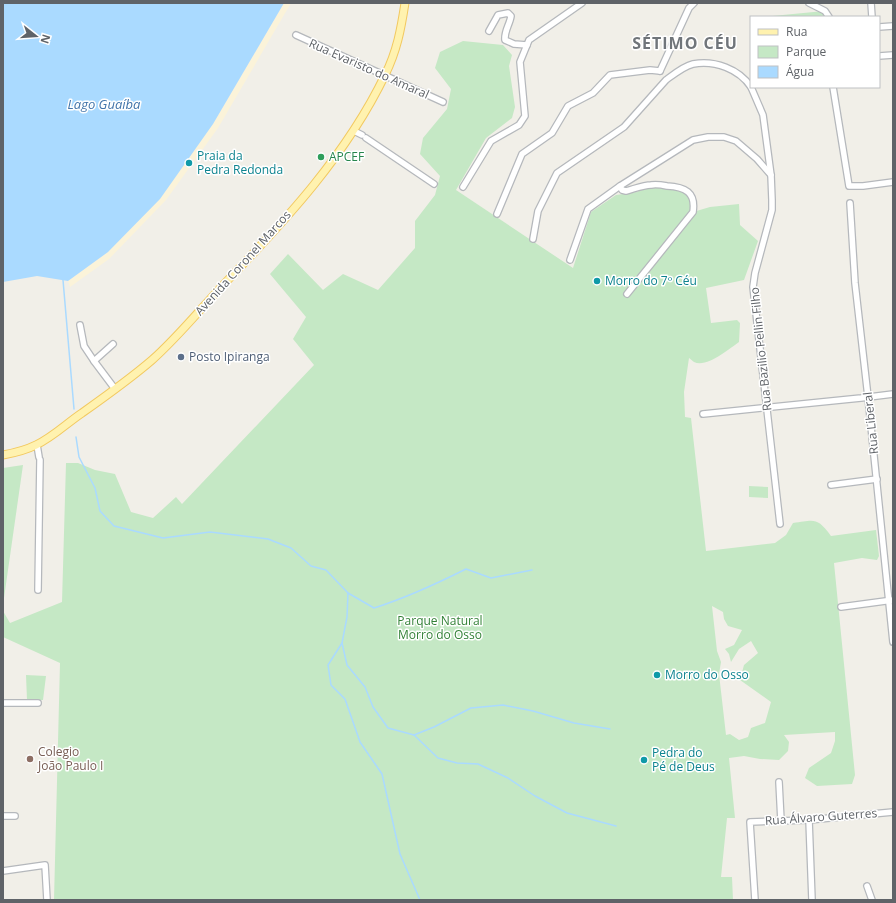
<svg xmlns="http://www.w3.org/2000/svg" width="896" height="903" viewBox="0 0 896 903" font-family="'Open Sans',sans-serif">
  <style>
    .green { fill: #c5e8c5; fill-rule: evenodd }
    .sand { fill: #fbf3d9 }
    .water { fill: #aadaff }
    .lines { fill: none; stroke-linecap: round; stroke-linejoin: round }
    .stream { stroke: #aadaff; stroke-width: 1.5 }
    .minor-casing { stroke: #b5b8bc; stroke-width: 8 }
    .major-casing { stroke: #f2c960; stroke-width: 9 }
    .minor { stroke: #fff; stroke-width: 5.5 }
    .major { stroke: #fff2af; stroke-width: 7 }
    .leisure-dot { fill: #2e9e5b; stroke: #fff; stroke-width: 1.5 }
    .culture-dot { fill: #0f9aa8; stroke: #fff; stroke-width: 1.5 }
    .service-dot { fill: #5c6f8a; stroke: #fff; stroke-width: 1.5 }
    .education-dot { fill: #8d6e63; stroke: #fff; stroke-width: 1.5 }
    .labels { text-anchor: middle; stroke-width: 3; stroke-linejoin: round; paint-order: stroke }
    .street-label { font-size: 12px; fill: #5f6368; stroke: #fff }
    .culture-label { font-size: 12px; fill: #0d838f; stroke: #fff; text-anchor: start }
    .leisure-label { font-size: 12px; fill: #27864d; stroke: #fff; text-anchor: start }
    .service-label { font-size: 12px; fill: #4e5e75; stroke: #fff; text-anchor: start }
    .park-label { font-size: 12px; fill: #348238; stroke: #fff }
    .education-label { font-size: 12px; fill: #785e54; stroke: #fff; text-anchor: start }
    .water-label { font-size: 13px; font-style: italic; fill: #4174aa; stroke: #fff }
    .district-label { font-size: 16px; font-weight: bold; letter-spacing: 1px; fill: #70757a; stroke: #fff }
  </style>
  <rect width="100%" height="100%" fill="#f1efe8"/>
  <g class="green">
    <path d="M824,11L825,17H761Z"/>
    <path d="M463,41L503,45L512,55L509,66L515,107L512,118L486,138L456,190L573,268L591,212L616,195L637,192L649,186L680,188L689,194L693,212L710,207L739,204L740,225L758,241L744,280L706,288L711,323L737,320L740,323L739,342C729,349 707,368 694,362C692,361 691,359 689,358L684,392L685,417L691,418L706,551L775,543L786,535L793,523C815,520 817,517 831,536L876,530L879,556L877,560L862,558L834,563L855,775L852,784L817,786L805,778L809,768L831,753L835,741V732L784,735L789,742L788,751L779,760L760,759L744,756L729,758L735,818H727L721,877H732L733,900H54L60,663L3,637V611L10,623L62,602L66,463H78L95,470L115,474L131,512L153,518L176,497L182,504L314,365L293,339L306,317L270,274L288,254L323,290L343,274L378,290L415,248V221L435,195L440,176L420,154L423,138L447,109L451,89L435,68L440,52ZM712,606L723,612L724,619L728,626L742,630L734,645L725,649L729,654L731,662L739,649L751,641L758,653L744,665L740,680L771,702L765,723L751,728L748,737L739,740L730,734L726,735L719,674L721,662L717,651Z"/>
    <path d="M23,465L3,605V468Z"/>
    <path d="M749,486L768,487V498L749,497Z"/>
    <path d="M26,675L46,676L43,700H27Z"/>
  </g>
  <path class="sand" d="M284,3H291L218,128L166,200L109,259L70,287L68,281L108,252L213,124Z"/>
  <path class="water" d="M3,3H284L213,124L160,199L108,252L68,281L37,276L3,282Z"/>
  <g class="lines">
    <g class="stream">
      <path d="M63,280L74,409"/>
      <path d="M76,437L79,457L95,488L100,511L114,526L163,538L210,532L268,539L291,548L311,566L326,570L348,593L347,617L342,643L347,665L365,687L373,707L388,728L414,735L434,727L471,708L503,705L533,711L574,723L610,729"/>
      <path d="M348,593L374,608C406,598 436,584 466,569L491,578L532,570"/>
      <path d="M342,643L328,665L331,685L345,699L360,742L382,774L400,854L420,900"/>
      <path d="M414,735L438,758L457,763L478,764L508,778L535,796L567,813L616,826"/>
    </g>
    <g class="minor-casing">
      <g id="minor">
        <path d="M809,3L825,11L829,17"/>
        <path d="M871,3L872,17"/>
        <path d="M879,27L893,26"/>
        <path d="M489,31L498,15L508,13L511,16C510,24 504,31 505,40L514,44L527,45"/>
        <path d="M296,35L443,102"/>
        <path d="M879,56L893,55"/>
        <path d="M660,71L689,8L694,3"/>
        <path d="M751,87L763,115L771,175L772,200V210L755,273L753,287L780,524"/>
        <path d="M833,87L849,186H863L893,182"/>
        <path d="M354,131L362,135"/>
        <path d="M366,138L434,184"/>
        <path d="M620,186L622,190L626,191C634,189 643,185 651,185C656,184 662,185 667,186C685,187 696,192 693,212L627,294"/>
        <path d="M463,187L491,141L519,125L525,116L520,62L529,40L582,3"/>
        <path d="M850,203L855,283L868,397L893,642"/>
        <path d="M497,214L522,154L552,133L568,106L593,93L610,75L650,70L660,71"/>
        <path d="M533,239L538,211L557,173L624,127L666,80C674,74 684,66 693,64C715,60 739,69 751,87"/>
        <path d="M570,260L588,209L620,186L693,140L708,137H724L736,141L757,159L771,175"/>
        <path d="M80,325L84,346L94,361L115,389"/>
        <path d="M94,361L113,344"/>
        <path d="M703,414L861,398L893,394"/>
        <path d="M37,445L39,457"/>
        <path d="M831,485L877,479"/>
        <path d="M38,590L40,460"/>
        <path d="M841,607L893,600"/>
        <path d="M3,703H38"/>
        <path d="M779,782L781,821"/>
        <path d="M3,816H15"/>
        <path d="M809,820L812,900"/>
        <path d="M3,871L45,865L47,900"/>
        <path d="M867,886L872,900"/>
        <path d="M755,900L750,822L809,820L893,812"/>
      </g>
    </g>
    <g class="major-casing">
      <path id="major" d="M3,455C14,453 26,450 36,445C53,437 67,423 82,413C106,396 130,379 152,360C179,336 201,308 225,283C286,220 347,154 385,75C397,51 401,29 405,3"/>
    </g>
    <use href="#minor" class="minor"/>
    <use href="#major" class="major"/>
  </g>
  <circle class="leisure-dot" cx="321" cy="157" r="4"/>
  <g class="culture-dot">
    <circle cx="189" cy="163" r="4"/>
    <circle cx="597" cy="281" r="4"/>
    <circle cx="657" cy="675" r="4"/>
    <circle cx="644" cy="760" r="4"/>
  </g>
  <circle class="service-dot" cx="181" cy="357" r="4"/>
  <circle class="education-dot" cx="30" cy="759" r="4"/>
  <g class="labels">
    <g class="street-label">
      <text transform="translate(369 69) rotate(24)" y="4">Rua Evaristo do Amaral</text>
      <text transform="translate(243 263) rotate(-48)" y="4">Avenida Coronel Marcos</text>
      <text transform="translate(761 349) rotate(-96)" y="4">Rua Bazilio Pellin Filho</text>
      <text transform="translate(871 423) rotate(-96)" y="4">Rua Liberal</text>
      <text transform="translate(821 817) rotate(-4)" y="4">Rua Álvaro Guterres</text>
    </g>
    <g class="culture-label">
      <text x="197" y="160">Praia da<tspan x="197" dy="14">Pedra Redonda</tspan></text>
      <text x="605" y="285">Morro do 7º Céu</text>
      <text x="665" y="679">Morro do Osso</text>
      <text x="652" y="757">Pedra do<tspan x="652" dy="14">Pé de Deus</tspan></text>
    </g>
    <g class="leisure-label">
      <text x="329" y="161">APCEF</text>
    </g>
    <g class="service-label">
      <text x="189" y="361">Posto Ipiranga</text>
    </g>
    <g class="park-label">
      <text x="440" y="625">Parque Natural<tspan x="440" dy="14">Morro do Osso</tspan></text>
    </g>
    <g class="education-label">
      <text x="38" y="756">Colegio<tspan x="38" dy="14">João Paulo I</tspan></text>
    </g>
    <g class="water-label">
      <text x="104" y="109">Lago Guaíba</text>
    </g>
    <g class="district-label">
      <text x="685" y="49">SÉTIMO CÉU</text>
    </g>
  </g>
  <rect width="896" height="903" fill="none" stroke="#5f6368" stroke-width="8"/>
  <rect x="750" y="16" width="130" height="72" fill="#ffffff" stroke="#bfc1c3"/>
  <rect x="758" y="29" width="20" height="6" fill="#fff2af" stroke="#bfc1c3"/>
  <text x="786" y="36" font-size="12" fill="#5f6368">Rua</text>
  <rect x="758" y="46" width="20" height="12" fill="#c5e8c5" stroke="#bfc1c3"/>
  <text x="786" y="56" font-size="12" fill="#5f6368">Parque</text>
  <rect x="758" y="66" width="20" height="12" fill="#aadaff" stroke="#bfc1c3"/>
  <text x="786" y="76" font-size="12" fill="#5f6368">Água</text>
  <g transform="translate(36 36) rotate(107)" stroke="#ffffff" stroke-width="3" paint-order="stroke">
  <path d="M0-3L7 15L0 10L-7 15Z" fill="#5f6368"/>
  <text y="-6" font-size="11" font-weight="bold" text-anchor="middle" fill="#5f6368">N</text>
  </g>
</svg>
